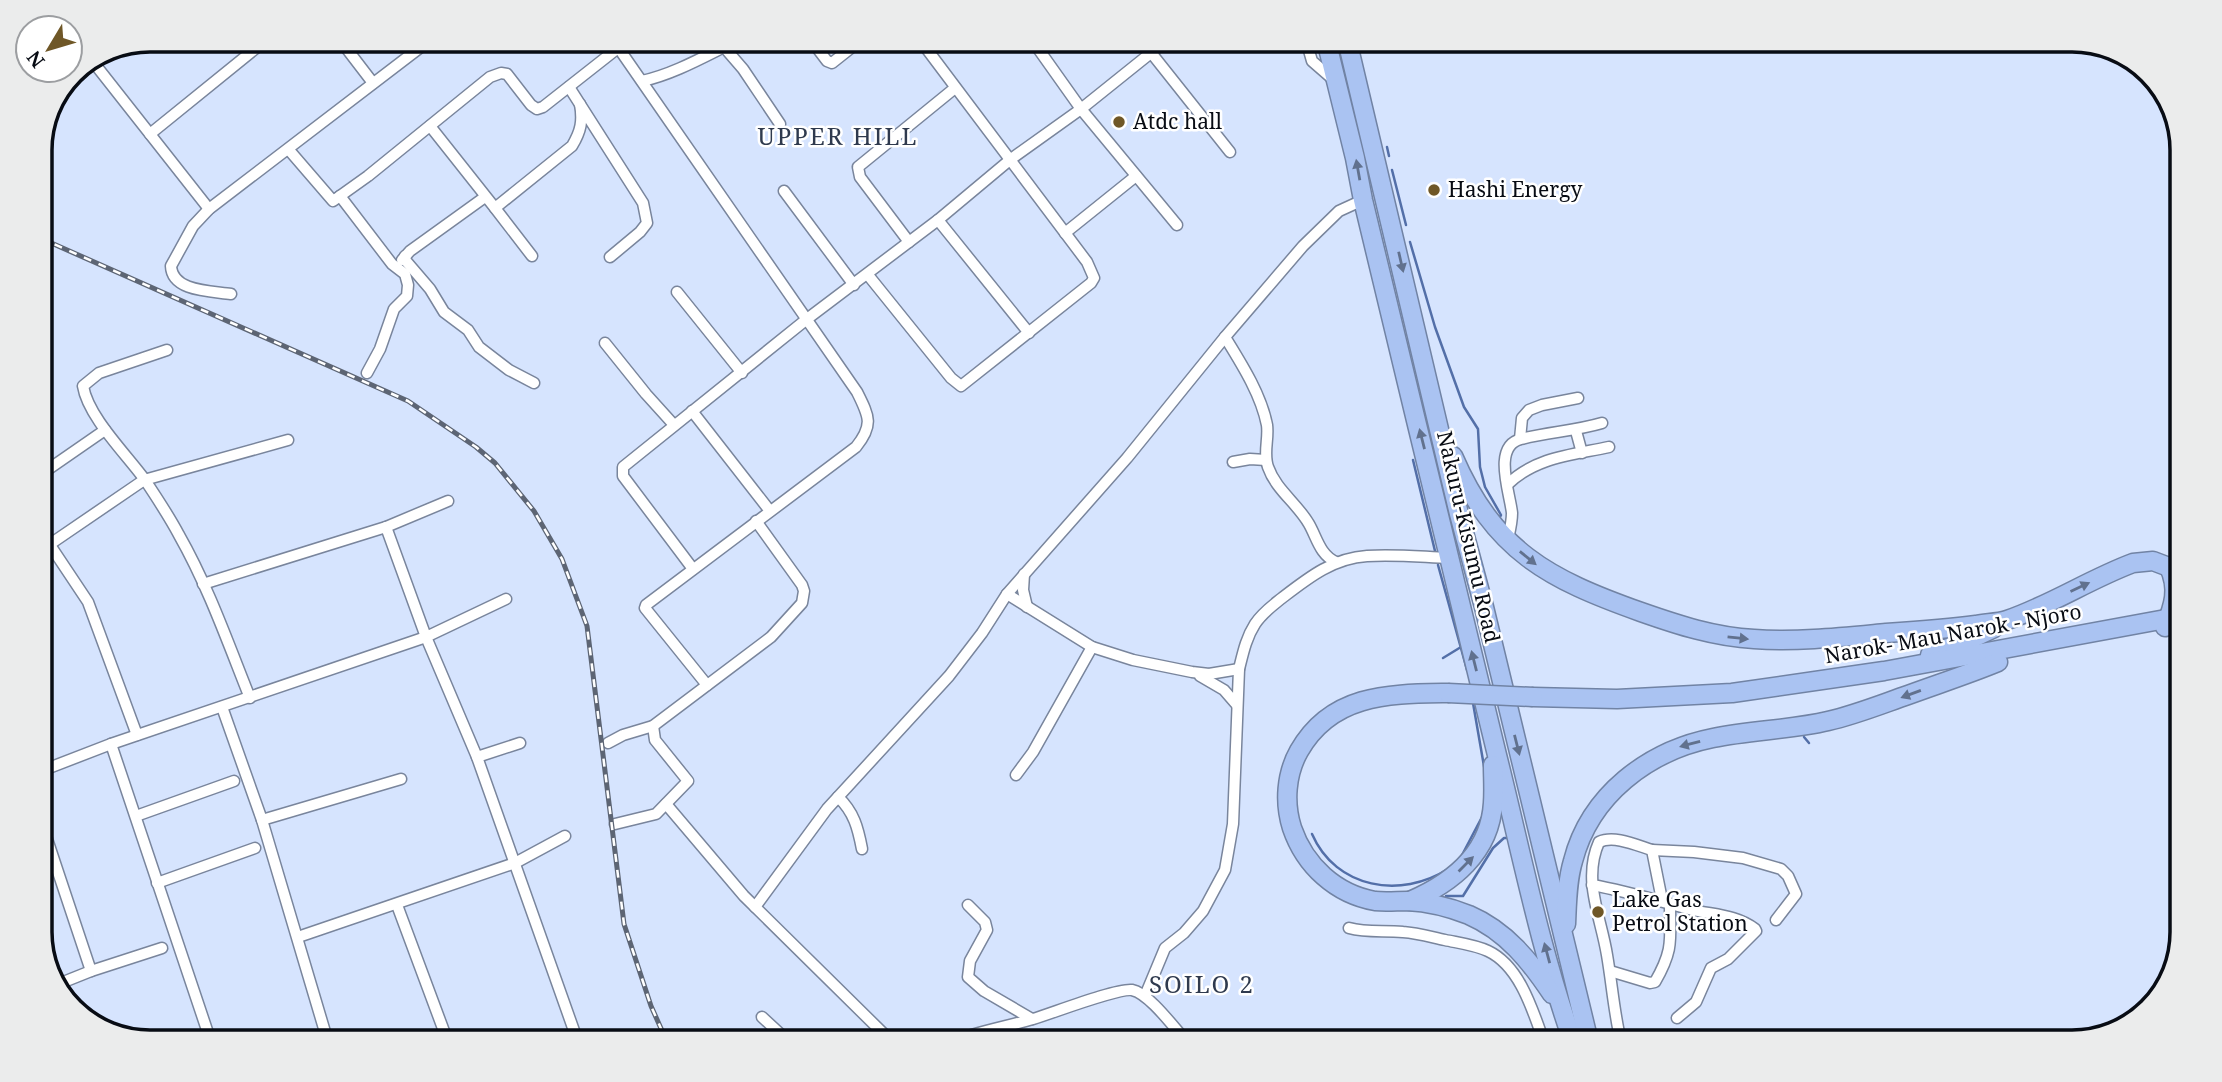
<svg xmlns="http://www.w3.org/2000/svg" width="2222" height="1082" viewBox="0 0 2222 1082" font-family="'Noto Serif',serif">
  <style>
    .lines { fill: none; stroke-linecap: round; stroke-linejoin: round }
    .stream { stroke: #536fa8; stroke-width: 2.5 }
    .street-casing { stroke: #79859c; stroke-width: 13 }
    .highway-casing { stroke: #7183a4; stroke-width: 21 }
    .street { stroke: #fff; stroke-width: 10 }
    .highway { stroke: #aac3f2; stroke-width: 18 }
    .rail-casing { stroke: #5d6574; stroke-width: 5 }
    .rail { stroke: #fff; stroke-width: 2.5; stroke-dasharray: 8; stroke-linecap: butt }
    .highway-bridge-casing { stroke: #7183a4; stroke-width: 21; stroke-linecap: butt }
    .highway-bridge { stroke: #aac3f2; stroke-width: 18 }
    .oneway { fill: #61718e }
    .poi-dot { fill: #6f5727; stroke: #fff; stroke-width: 2.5 }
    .labels { text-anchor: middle; stroke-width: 5; stroke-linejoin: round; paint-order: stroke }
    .poi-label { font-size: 21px; fill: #080c14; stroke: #fff; text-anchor: start }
    .street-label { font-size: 21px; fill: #080c14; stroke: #fff }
    .quarter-label { font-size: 24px; letter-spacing: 2px; fill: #2f3a4e; stroke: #fff }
    .rim { fill: none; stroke: #080c14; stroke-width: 3.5 }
  </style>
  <rect width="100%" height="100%" fill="#d6e4fe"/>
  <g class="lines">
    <g class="stream">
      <path d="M1387,147L1389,156"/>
      <path d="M1392,170L1406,225"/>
      <path d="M1410,242L1435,327L1464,407L1478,429L1480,467L1485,487L1501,515L1498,520"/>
      <path d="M1413,460L1435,551"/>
      <path d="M1438,565L1467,670"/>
      <path d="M1443,658L1461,647"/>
      <path d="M1473,703L1485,772"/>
      <path d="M1804,737L1809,743"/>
      <path d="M1312,834C1336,889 1401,899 1448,869"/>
      <path d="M1461,857L1482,817"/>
      <path d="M1446,896H1463L1493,848L1504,838H1510"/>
    </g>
    <g class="street-casing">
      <g id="street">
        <path d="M340,40L373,83"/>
        <path d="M613,40L857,392C869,416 874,425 856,447L646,605L645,608L707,685"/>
        <path d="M811,40L827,61L832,63L861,40"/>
        <path d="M1032,40L1081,109L1177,225"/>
        <path d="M1141,40L1230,152"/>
        <path d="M1306,40L1312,61L1335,81"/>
        <path d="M724,47L743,69L780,124"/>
        <path d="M94,63L209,209"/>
        <path d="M70,77L77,70"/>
        <path d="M642,81C670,75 698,60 724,47L727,40"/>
        <path d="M569,87L643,203L647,223L640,232L610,257"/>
        <path d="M430,126L495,208L572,146C581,131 583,121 580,104"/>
        <path d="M150,134L266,40"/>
        <path d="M289,150L333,201L368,176L490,77L501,73L507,74L531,105L537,109L543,107L618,48"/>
        <path d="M784,191L854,285"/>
        <path d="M340,196L392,264L405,274L408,285L407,296L394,309L380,349L367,373"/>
        <path d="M495,208L532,256"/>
        <path d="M938,220L1029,333"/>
        <path d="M1065,233L1136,176"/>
        <path d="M909,242L860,177L858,167L955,88"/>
        <path d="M405,256L406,261L430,289L444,312L468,330L479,347L509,370L534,383"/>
        <path d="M402,260L410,251L485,197"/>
        <path d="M868,275L951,378L961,386L1091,283L1094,278L1087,262L920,40"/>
        <path d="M677,292L742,373"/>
        <path d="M231,294C212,291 172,292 171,266L193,226L209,209L430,40"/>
        <path d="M1225,337C1241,363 1261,394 1267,425C1269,439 1263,453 1268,467C1276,490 1297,503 1309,524C1317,538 1320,555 1336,562"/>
        <path d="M605,343L646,394L674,425"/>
        <path d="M167,350L99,373L83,386C88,417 127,455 145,480C157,498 169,516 179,535C208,586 228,643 250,698"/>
        <path d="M692,411L770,511"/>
        <path d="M1576,431L1582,453"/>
        <path d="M1520,439L1522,418L1529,410L1542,405L1578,398"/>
        <path d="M1233,462L1250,459L1266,460"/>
        <path d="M40,475L105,430"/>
        <path d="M1508,484C1536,457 1572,455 1609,447"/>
        <path d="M386,527L426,637L477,757L578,1042"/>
        <path d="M1508,539C1510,530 1512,522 1512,513C1510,493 1492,446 1521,439C1548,432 1575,431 1602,423"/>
        <path d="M50,545L88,602L137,735"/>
        <path d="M40,551L144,480L288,440"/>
        <path d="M693,569L623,476V467L807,319L938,220L1011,159L1081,109L1167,40"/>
        <path d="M1024,574L1023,590L1027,607"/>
        <path d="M203,584L386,527L448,501"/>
        <path d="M1007,594L1092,647L1133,660L1192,672L1209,674L1239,669"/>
        <path d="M1200,676L1224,690L1237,705"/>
        <path d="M222,707L262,820L328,1042"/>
        <path d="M608,743L623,735L653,726L771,637L802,603L804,591L802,585L756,521"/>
        <path d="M111,744L211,1042"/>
        <path d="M477,757L520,743"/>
        <path d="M41,771L111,744L426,637L506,599"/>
        <path d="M1016,775L1033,752L1092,647"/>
        <path d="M838,797C854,812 858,828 862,849"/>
        <path d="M666,804L744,896L892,1042"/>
        <path d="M136,816L234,781"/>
        <path d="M262,820L401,779"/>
        <path d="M41,821L91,971"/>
        <path d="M615,824L656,814L688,781L655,740L653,726"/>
        <path d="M1652,850L1694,852L1743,858L1781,869L1788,876L1796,894L1776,920"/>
        <path d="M157,883L255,848"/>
        <path d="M1592,885C1626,891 1659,901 1693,910C1714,915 1737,915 1755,929L1756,931L1728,959L1711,968L1696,1002L1677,1018"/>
        <path d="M397,905L448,1042"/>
        <path d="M968,905L985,922L987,930L970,961L968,977L984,991L1032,1019"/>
        <path d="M755,907L827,809L949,676L982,633L1007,594L1127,458L1225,337L1303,246L1339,211L1363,200"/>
        <path d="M1349,928C1367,933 1384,930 1403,932C1417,933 1431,937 1445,940C1459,943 1475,945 1488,951C1520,966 1533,1011 1544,1042"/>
        <path d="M298,937L515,863L565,836"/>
        <path d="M1610,971L1650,983L1655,982C1674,949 1670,940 1670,904"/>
        <path d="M56,985L91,971L162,948"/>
        <path d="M1145,996L1165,948L1184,933L1203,911L1225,870L1233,824L1239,669C1243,653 1246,638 1255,624C1262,613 1272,606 1282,598C1308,578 1333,558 1367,556C1394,554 1422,557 1448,558"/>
        <path d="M762,1017L789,1042"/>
        <path d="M300,1042L325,1034"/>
        <path d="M950,1042C977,1032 1005,1027 1033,1019C1053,1013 1117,988 1132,990C1149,993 1175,1029 1187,1042"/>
        <path d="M1621,1042C1614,1013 1612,984 1607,955C1601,917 1582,880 1599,842C1614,835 1636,845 1652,850L1662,900"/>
      </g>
    </g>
    <g class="highway-casing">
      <g id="highway">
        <path d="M1326,40L1355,158L1363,200C1408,385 1451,570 1497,755C1521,851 1540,949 1573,1042"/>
        <path d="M1347,40L1459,514L1484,607L1589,1042"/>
        <path d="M1453,456C1494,551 1548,579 1641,612C1678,625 1715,637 1754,639C1798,642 1843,637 1886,633C1916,631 1946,629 1976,625C1986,623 1998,623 2007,620C2051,605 2090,579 2133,563L2153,561L2182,572"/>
        <path d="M2165,627C2174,605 2179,589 2169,567"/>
        <path d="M1930,655L1962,643L1994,628"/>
        <path d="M1448,693C1390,694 1332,693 1299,751C1286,774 1284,803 1292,828C1305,866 1336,894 1375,901C1386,902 1397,901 1407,901C1428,902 1449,907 1469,915C1506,931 1530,961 1552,994"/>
        <path d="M1533,697L1617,699L1732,693L1884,671L2182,616"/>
        <path d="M1410,901C1452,883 1490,853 1493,803C1494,790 1493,777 1493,765"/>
        <path d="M1566,924C1567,903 1567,881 1573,861C1590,795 1648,751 1713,738C1751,730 1790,730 1828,721C1855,715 1882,704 1908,695C1938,684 1969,674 1998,662"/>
      </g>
    </g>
    <use href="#street" class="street"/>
    <use href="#highway" class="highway"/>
    <g class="rail-casing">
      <path id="rail" d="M40,238L408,401L476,447L495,463L534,511L562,559L587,626L624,924L651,1006L667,1042"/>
    </g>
    <use href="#rail" class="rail"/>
    <g class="highway-bridge-casing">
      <path id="highway-bridge" d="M1448,693L1533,697"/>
    </g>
    <use href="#highway-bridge" class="highway-bridge"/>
  </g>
  <defs><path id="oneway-solid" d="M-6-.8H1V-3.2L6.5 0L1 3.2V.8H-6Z" transform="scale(1.75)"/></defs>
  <g class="oneway">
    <use href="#oneway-solid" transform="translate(1358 170) rotate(-100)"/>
    <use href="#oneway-solid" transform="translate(1401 262) rotate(77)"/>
    <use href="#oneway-solid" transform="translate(1422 439) rotate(-104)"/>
    <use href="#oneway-solid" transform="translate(1528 558) rotate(39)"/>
    <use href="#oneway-solid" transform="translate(2080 587) rotate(-25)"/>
    <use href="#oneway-solid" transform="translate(1738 638) rotate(6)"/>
    <use href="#oneway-solid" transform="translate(1474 661) rotate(-104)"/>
    <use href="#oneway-solid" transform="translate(1911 694) rotate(160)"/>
    <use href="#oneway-solid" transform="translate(1690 744) rotate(165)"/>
    <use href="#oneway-solid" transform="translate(1517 745) rotate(76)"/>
    <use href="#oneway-solid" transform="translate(1466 864) rotate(-45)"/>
    <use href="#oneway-solid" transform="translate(1547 953) rotate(-105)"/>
  </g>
  <g class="poi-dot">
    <circle cx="1119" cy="122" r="7"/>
    <circle cx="1434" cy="190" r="7"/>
    <circle cx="1598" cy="912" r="7"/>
  </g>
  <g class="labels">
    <g class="poi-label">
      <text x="1133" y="129">Atdc hall</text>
      <text x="1448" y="197">Hashi Energy</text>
      <text x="1612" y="907">Lake Gas<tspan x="1612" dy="24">Petrol Station</tspan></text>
    </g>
    <g class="street-label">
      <text transform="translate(1468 537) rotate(77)" y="7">Nakuru-Kisumu Road</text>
      <text transform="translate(1953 634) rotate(-10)" y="7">Narok- Mau Narok - Njoro</text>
    </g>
    <g class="quarter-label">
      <text x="838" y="145">UPPER HILL</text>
      <text x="1202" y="993">SOILO 2</text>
    </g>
  </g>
  <path d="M0 0H2222V1082H0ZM150 52H2072A98 98 0 0 1 2170 150V932A98 98 0 0 1 2072 1030H150A98 98 0 0 1 52 932V150A98 98 0 0 1 150 52Z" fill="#ebecec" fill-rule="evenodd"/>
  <path class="rim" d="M150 52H2072A98 98 0 0 1 2170 150V932A98 98 0 0 1 2072 1030H150A98 98 0 0 1 52 932V150A98 98 0 0 1 150 52Z"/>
  <g transform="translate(49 49) rotate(232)"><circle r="33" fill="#ffffff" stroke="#9c9ea1" stroke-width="2"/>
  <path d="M0-5L12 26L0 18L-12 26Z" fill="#6f5727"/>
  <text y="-10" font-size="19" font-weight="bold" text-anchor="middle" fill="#080c14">N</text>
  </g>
</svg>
